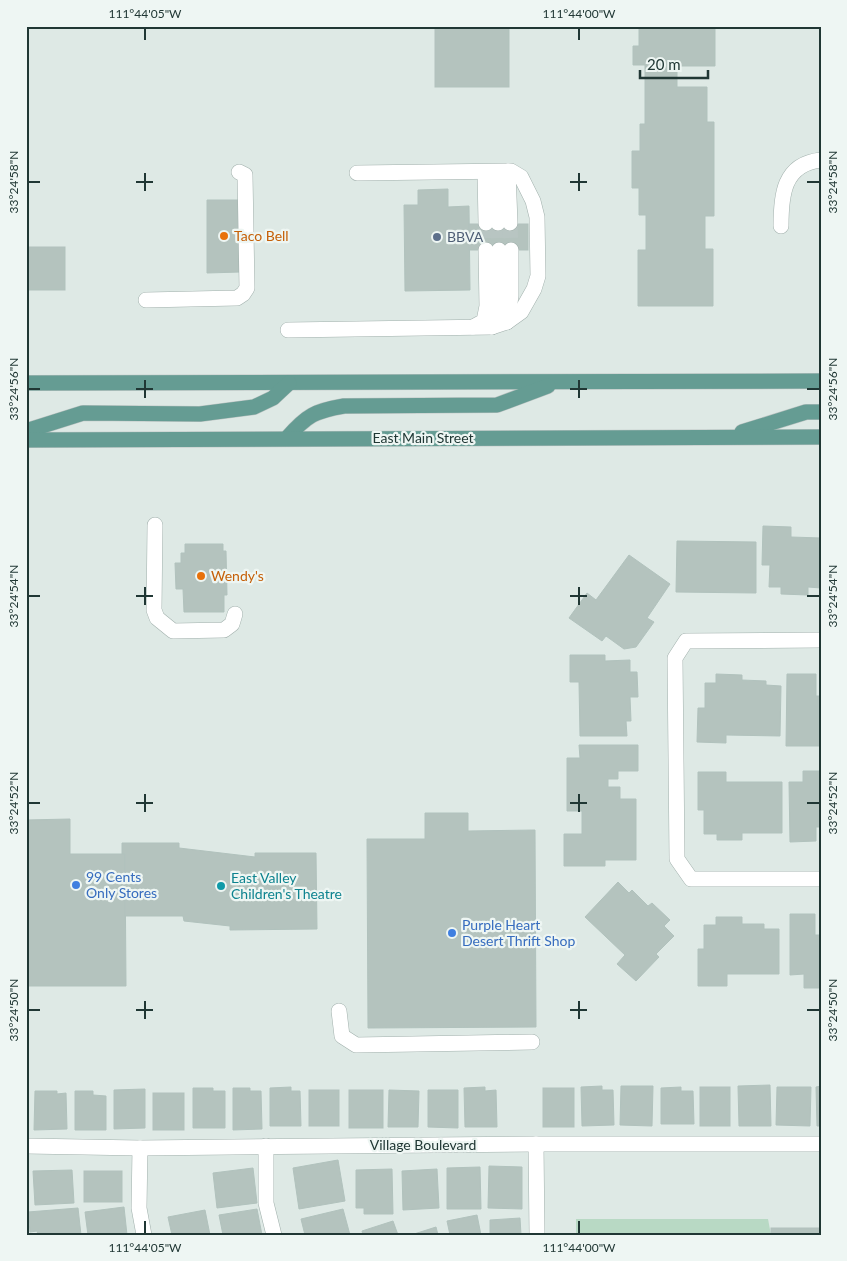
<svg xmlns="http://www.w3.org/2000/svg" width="847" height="1261" viewBox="0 0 847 1261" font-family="Lato,sans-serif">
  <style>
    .green { fill: #b8d9c4 }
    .building { fill: #b4c3be; stroke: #b1c2bd }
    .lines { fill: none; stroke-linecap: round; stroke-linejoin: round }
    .minor-tunnel { stroke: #b8c5c2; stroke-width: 15; stroke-dasharray: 15 8; stroke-linecap: butt }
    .minor-casing { stroke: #a1b0ac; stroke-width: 16 }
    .major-casing { stroke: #bcc3c2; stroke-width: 16 }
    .minor { stroke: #fff; stroke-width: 15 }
    .major { stroke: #659c93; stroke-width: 15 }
    .ticks { fill: none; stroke: #203734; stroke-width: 2 }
    .food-dot { fill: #e8710a; stroke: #eef6f3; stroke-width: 2 }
    .service-dot { fill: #5c6f8a; stroke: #eef6f3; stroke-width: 2 }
    .shop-dot { fill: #3f7fe0; stroke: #eef6f3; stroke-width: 2 }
    .culture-dot { fill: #0f9aa8; stroke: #eef6f3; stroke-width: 2 }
    .labels { text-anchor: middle; stroke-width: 4.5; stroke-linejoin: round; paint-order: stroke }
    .food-label { font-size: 14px; fill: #c56008; stroke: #eef6f3; text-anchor: start }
    .service-label { font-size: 14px; fill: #4e5e75; stroke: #eef6f3; text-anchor: start }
    .street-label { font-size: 14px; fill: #203734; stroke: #eef6f3 }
    .shop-label { font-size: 14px; fill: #366cbe; stroke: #eef6f3; text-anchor: start }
    .culture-label { font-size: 14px; fill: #0d838f; stroke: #eef6f3; text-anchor: start }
    .neatline { fill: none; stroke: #203734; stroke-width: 2 }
    .ticks-label { font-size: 12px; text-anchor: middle; fill: #203734 }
  </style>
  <rect width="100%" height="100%" fill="#dee9e5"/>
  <path class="green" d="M576,1219H768L771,1235H576Z"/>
  <g class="building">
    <rect x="435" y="26" width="74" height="61"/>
    <path d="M639,26H715V66H677V87H707V122H714V216H705V249H713V306H638V250H646V215H639V188H632V151H640V124H645V65H633V46H639Z"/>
    <path d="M448,189V207L469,206L470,290L405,291L404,205H418V190Z"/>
    <path d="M207,200H240V272L207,273Z"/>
    <rect x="469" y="224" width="59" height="26"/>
    <rect x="26" y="247" width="39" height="43"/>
    <path d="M763,526L791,527V537L821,538V588L808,587V595L781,594V587H769L770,565H762Z"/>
    <path d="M677,541L756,542V593L676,592Z"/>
    <path d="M185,544H223V551H226L227,595H224V612H184L183,589H176L175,563H181V553H185Z"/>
    <path d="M629,555L670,584L647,618L654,622L636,647L624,649L606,636L602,641L569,618L587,593L596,600Z"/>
    <path d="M570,655H605V661L630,660V672H637L638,697H630L631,721H626L627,736H580L579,682H570Z"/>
    <path d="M716,674L742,675V680L766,681V685L781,686L780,736L726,735V743L697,742L698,708H705V683H716Z"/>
    <path d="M787,674H816V696H821V746H786Z"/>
    <path d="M579,745H638V771H618V779H608V787H620V799H636V860H605V866H564V834H582V811H567V758H580Z"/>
    <path d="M803,771H821V827H816V841L790,842L789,782H803Z"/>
    <path d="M698,772H726V782H782V833H742V840H717V834H704V810H698Z"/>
    <path d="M425,813H468V831L535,830L536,1027L368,1028L367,839H425Z"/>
    <path d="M70,819V854H125L126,986H26V820Z"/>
    <path d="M122,843H179V848L255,857V853H316L317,929L230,930V926L184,921L183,916H125V854H122Z"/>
    <path d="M618,882L629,893L632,890L648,906L652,903L670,920L664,926L674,936L656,954L659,957L636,981L617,964L625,955L585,917Z"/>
    <path d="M790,914H815V935H821V988H804V974L790,975Z"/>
    <path d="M716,917H742V924H764V929H779V974H727V986H698V949H704V925H716Z"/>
    <path d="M770,1085L771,1126H739L738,1086Z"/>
    <path d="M602,1086V1090H613L614,1125L582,1126L581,1087Z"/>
    <path d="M621,1086H653L652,1126L620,1125Z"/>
    <path d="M821,1086V1126H817L816,1087Z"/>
    <path d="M291,1087V1091H300L301,1126H270V1088Z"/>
    <path d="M485,1087V1091L496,1090L497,1127H465L464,1088Z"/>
    <path d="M681,1087V1091H693L694,1124H661V1088Z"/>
    <rect x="700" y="1087" width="30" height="39"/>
    <path d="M777,1087H811L810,1126L776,1125Z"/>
    <path d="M193,1088H213V1091H225V1128H193Z"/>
    <path d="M233,1088H250V1091H261L262,1129L233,1130Z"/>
    <rect x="543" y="1088" width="31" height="39"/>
    <path d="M145,1089V1128L114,1129V1090Z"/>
    <rect x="309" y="1090" width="30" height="36"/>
    <rect x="349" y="1090" width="34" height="38"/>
    <path d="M389,1090L419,1091L418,1127H388Z"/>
    <path d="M428,1090H458V1128L428,1127Z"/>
    <path d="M35,1091H57V1094L66,1093L67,1129L34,1130Z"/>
    <path d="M75,1091H93V1095L106,1096V1130H75Z"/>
    <rect x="153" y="1093" width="31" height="37"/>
    <path d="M338,1160L345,1201L299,1209L293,1168Z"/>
    <path d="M489,1166L522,1167V1209L488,1208Z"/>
    <path d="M480,1167L481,1209H447V1168Z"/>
    <path d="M253,1168L257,1203L217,1208L213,1173Z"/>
    <path d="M392,1169L393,1214H364V1208H356V1170Z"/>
    <path d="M437,1169L439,1208L403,1210L402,1171Z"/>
    <path d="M72,1170L74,1203L35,1205L33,1171Z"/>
    <rect x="84" y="1171" width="38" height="31"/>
    <path d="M124,1207L127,1235H88L85,1212Z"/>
    <path d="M78,1208L81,1235H38L37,1231L30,1232L28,1212Z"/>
    <path d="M257,1209L262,1235H223L219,1215Z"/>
    <path d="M343,1209L350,1235H305L301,1219Z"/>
    <path d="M205,1210L210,1235H172L168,1217Z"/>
    <path d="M477,1215L481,1235H450L447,1221Z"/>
    <path d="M520,1218L521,1235H490V1220Z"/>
    <path d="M393,1221L398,1235H363L362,1231Z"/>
    <path d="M436,1227L438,1235H411Z"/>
    <rect x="771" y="1228" width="50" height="7"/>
  </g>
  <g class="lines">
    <g class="minor-tunnel">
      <path d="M486,223V250"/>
      <path d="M498,223L499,250"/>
      <path d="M510,223L511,250"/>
    </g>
    <g class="minor-casing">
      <g id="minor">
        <path d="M508,171L510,223"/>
        <path d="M485,172L486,223"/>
        <path d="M497,172L498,223"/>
        <path d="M781,226C781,196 783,164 821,160"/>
        <path d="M146,300L237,298L243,294L247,288L245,175L239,172"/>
        <path d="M507,322L511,296V250"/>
        <path d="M473,327L484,321L487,306L486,250"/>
        <path d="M492,327C503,303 499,276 499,250"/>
        <path d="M288,330L492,327L507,322L521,312L534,289L538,276L537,217L533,201L521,177L511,171L357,173"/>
        <path d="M155,525L154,610L157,618L173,631L224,630L232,624L235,614"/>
        <path d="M821,640L686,641L675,658L677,859L691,879H821"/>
        <path d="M339,1011L342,1036L356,1045L532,1042"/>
        <path d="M536,1144L537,1235"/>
        <path d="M26,1146L140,1148L536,1144H821"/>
        <path d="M266,1146V1203L274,1235"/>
        <path d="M140,1148L139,1208L144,1235"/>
      </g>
    </g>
    <g class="major-casing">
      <g id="major">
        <path d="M26,383L821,381"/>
        <path d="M26,431L83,413L200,414L254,407L273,398L289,383"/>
        <path d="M742,432L806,412H821"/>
        <path d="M287,438C307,415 315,411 344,406L497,405L548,386"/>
        <path d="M26,440L821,437"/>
      </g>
    </g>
    <use href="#minor" class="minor"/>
    <use href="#major" class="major"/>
  </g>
  <path class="ticks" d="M145,28V40M579,28V40M145,173V191M579,173V191M28,182H40M136,182H153M570,182H587M807,182H820M145,380V398M579,380V398M28,389H40M136,389H153M570,389H587M807,389H820M145,587V605M579,587V605M28,596H40M136,596H153M570,596H587M807,596H820M145,794V812M579,794V812M28,803H40M136,803H153M570,803H587M807,803H820M145,1001V1019M579,1001V1019M28,1010H40M136,1010H153M570,1010H587M807,1010H820M145,1221V1234M579,1221V1234"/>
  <g class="food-dot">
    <circle cx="224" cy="236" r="5"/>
    <circle cx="201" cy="576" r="5"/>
  </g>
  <circle class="service-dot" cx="437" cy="237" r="5"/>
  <g class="shop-dot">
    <circle cx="76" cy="885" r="5"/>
    <circle cx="452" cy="933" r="5"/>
  </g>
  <circle class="culture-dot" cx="221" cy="886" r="5"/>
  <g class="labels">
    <g class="food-label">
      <text x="234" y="241">Taco Bell</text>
      <text x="211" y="581">Wendy's</text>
    </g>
    <g class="service-label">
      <text x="447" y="242">BBVA</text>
    </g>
    <g class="street-label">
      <text x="423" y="443">East Main Street</text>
      <text x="423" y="1150">Village Boulevard</text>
    </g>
    <g class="shop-label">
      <text x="86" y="882">99 Cents<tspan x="86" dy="16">Only Stores</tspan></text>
      <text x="462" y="930">Purple Heart<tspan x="462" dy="16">Desert Thrift Shop</tspan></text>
    </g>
    <g class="culture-label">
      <text x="231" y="883">East Valley<tspan x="231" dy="16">Children's Theatre</tspan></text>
    </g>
  </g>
  <rect width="847" height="1261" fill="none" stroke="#eef6f3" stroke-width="55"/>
  <path d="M640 70v8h68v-8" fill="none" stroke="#203734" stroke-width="2.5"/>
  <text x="647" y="70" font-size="15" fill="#203734" stroke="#eef6f3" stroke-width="4" paint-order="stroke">20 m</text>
  <rect x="28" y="28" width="792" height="1206" class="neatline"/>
  <g class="ticks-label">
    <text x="145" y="18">111°44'05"W</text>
    <text x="579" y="18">111°44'00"W</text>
    <text transform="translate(14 182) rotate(-90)" y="4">33°24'58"N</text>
    <text transform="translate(833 182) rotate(-90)" y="4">33°24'58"N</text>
    <text transform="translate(14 389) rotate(-90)" y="4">33°24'56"N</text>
    <text transform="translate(833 389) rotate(-90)" y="4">33°24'56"N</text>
    <text transform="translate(14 596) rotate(-90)" y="4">33°24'54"N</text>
    <text transform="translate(833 596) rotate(-90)" y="4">33°24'54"N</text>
    <text transform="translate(14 803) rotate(-90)" y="4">33°24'52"N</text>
    <text transform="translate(833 803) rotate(-90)" y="4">33°24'52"N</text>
    <text transform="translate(14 1010) rotate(-90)" y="4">33°24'50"N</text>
    <text transform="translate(833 1010) rotate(-90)" y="4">33°24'50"N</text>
    <text x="145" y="1252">111°44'05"W</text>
    <text x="579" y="1252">111°44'00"W</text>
  </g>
</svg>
